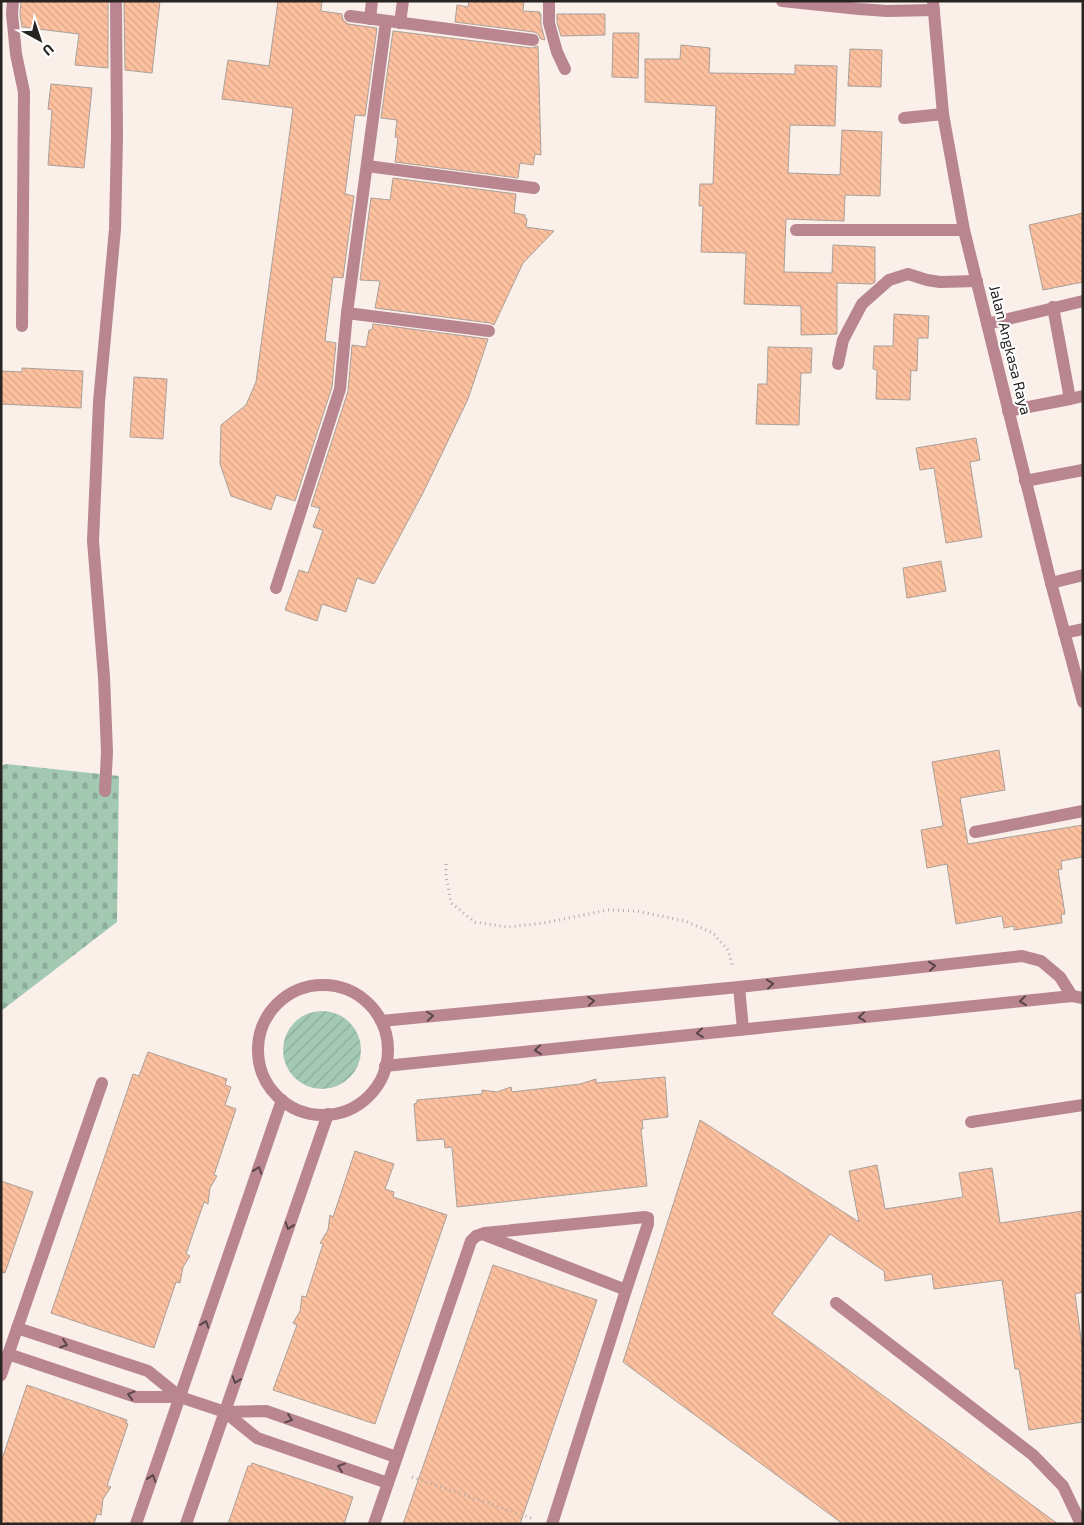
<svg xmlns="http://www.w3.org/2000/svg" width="1084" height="1525" viewBox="0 0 1084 1525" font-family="'Exo 2',sans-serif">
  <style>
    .cemetery { fill: url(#cemetery-stones) }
    .garden { fill: url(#garden-furrows) }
    .building { fill: url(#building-back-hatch); stroke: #aaa09a }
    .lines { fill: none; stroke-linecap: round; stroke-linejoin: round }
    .path { stroke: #b5aca8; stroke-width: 3; stroke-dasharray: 1 4; stroke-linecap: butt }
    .minor { stroke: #b88590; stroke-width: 12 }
    .oneway { stroke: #5a4648 }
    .labels { text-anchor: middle; stroke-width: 4; stroke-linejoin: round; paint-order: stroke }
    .street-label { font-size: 15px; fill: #282422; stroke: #fff }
  </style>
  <defs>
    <pattern id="cemetery-stones" width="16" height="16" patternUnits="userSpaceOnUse" patternTransform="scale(1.25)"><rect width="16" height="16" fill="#a3c9b3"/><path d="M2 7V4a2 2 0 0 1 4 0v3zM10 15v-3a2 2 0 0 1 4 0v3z" fill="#8cac9a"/></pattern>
    <pattern id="garden-furrows" width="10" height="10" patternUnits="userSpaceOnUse" patternTransform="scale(1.25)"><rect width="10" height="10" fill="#a3c9b3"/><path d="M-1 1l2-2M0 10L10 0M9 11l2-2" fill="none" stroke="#8cac9a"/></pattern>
    <pattern id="building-back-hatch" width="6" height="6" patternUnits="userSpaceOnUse" patternTransform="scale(1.25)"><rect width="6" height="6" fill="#fdc19f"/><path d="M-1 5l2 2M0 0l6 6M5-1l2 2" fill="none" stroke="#d9a689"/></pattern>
  </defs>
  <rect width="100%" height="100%" fill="#faefe9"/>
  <path class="cemetery" d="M6,764L119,776L117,922L1,1011V766Z"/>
  <circle class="garden" cx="322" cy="1050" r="39"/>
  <g class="building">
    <path d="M21,1H108V68L75,65L79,34L22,27L20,14Z"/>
    <path d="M124,1H160L152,73L125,70Z"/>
    <path d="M278,1H322L321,11L342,14L343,20L348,24L377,28L365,116L355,115L345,194L354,196L343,278L333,277L325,341L336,343L332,387L295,501L276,495L271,510L231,496L220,464L221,425L246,405L256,382L293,108L222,99L228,60L269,66Z"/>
    <path d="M469,1H524L523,11L540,12L539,14H541V25L545,40L541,39L538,34L534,32L455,22L457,5L468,7Z"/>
    <path d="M557,14H605V35L561,36L557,22Z"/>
    <path d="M393,31L532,48L538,46L541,155L535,154L533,165L520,163L518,178L395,162L398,138L395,137L397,120L381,118Z"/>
    <path d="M613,33H639L638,78L612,77Z"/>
    <path d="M681,45L710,48L709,73L795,74V65L837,66L835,126L790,125L788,173L840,175L842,130L882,132L880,196L845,195L844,221L786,219L784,272L832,273L833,245L875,247V282L872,284L837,283V334L801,335V306L744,304L746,253L701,252L703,206H699L700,184H713L716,106L645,102V59H680Z"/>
    <path d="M850,49L882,50L881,87L848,86Z"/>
    <path d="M51,84L92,88L84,168L48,165L52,110L48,109Z"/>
    <path d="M393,178L516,194L514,213L525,215V218L527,219L526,227L554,231L523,263L494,325L490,323L375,308L380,281L360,280L371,198L390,200Z"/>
    <path d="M1083,213V282L1043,290L1029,225Z"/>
    <path d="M894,314L929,316L928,338H918L917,371L911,370L910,400L876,399L877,370L873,369L874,346H893Z"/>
    <path d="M373,324L488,339L468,399L423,493L374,584L357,578L346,612L322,604L317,621L285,610L299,570L308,573L323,530L313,527L320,508L311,506L348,391L352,345L366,347L369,330H372Z"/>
    <path d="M768,347L812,348L811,373H801L799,425L756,424L758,384H767Z"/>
    <path d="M22,368L83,371L81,408L1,404V371L22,372Z"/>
    <path d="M134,377L167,379L163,439L130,437Z"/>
    <path d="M976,438L980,460L970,462L982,537L946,543L934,468L920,470L916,448Z"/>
    <path d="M941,561L946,591L907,598L903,568Z"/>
    <path d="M999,750L1005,790L960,798L968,844L1083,825V857L1061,861L1062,869L1058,870L1065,914H1061L1062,923L1014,930V926L1004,928L1002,916L956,924L947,864L927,868L921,830L943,826L932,762Z"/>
    <path d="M148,1052L227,1079L225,1085L231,1087L225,1105L236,1109L214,1175L217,1176L210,1188L208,1204L204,1202L186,1254L190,1256L183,1267L180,1283L176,1282L154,1348L51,1313L133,1074L139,1076Z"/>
    <path d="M665,1077L668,1117L642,1120L643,1129H641L647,1186L457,1207L452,1147L445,1148L444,1139L417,1141L414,1104L417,1103V1100L482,1094V1090L497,1092L511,1087L512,1092L580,1084L596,1079V1083Z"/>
    <path d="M700,1120L859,1222L849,1171L877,1165L885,1209L963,1197L959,1173L992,1168L1000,1223L1083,1211V1292L1075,1294L1083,1354V1422L1029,1430L1019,1369H1015L1002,1280L934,1289L932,1274L885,1281L884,1271L830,1234L772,1314L1058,1524H843L623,1362Z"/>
    <path d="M355,1151L394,1164L385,1189L394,1192L393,1197L447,1215L375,1424L273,1390L297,1325L293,1323L300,1311L302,1296L306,1297L323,1244L320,1243L328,1230L330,1215L333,1217Z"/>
    <path d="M1,1181L33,1192L5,1273L1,1272Z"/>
    <path d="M493,1265L597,1300L520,1524H403Z"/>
    <path d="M27,1385L127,1420L126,1423L128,1424L107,1486L111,1487L103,1499L101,1515L97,1514L94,1524H1V1462Z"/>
    <path d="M252,1463L353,1497L344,1524H228L248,1466H251Z"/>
  </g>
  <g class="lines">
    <g class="path">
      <path d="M446,864V876L451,903L475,922L508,927L544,923L608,910L637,911L685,921L713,933L728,950L733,968"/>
      <path d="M412,1477L534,1519"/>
    </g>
    <g class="minor">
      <path d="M13,1L12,14L16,54L24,92L22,326"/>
      <path d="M549,1V23L557,52L565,69"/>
      <path d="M782,1L859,9L887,11L934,10"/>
      <path d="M933,1L943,114L964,230L1051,583L1083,702"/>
      <path d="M350,16L533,40"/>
      <path d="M370,19L372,1"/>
      <path d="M400,23L403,1"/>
      <path d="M904,118L943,114"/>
      <path d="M367,166L534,188"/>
      <path d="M796,230H964"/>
      <path d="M1053,307L1070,399L1083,396"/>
      <path d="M347,313L489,331"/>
      <path d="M987,324L1083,301"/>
      <path d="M838,364L843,340L862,304L889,280L908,274L927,280L940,282L977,281"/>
      <path d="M1008,411L1070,399"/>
      <path d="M1025,481L1083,470"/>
      <path d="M1051,583L1083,575"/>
      <path d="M276,588L340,389L347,313L386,21"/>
      <path d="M1064,633L1083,629"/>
      <path d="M105,791L107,752L104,677L93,541L99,402L115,229L117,137L116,1"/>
      <path d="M975,832L1083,811"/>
      <circle cx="323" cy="1050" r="65"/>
      <path d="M739,987L743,1029"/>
      <path d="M381,1021L739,987L1022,956L1041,961L1060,977L1072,996"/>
      <path d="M385,1066L1072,996L1083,998"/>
      <path d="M971,1122L1083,1105"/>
      <path d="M484,1233L645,1217L648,1218V1224L626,1290"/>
      <path d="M836,1303L1033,1455L1063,1486L1081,1524"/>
      <path d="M17,1328L148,1371L180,1397"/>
      <path d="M8,1354L136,1397H180L225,1412L266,1411L396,1457"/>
      <path d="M1,1375L102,1083"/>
      <path d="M225,1412L257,1438L388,1483"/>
      <path d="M136,1524L282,1100"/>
      <path d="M186,1524L328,1114"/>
      <path d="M374,1524L471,1241L476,1236L482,1234L626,1290L552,1524"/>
    </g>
  </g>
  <defs><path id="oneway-chevron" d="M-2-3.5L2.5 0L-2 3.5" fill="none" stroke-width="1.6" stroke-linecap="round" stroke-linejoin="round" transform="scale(1.25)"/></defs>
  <g class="oneway">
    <use href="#oneway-chevron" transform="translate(932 966) rotate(-6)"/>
    <use href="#oneway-chevron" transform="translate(770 984) rotate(-6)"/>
    <use href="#oneway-chevron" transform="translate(591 1001) rotate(-5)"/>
    <use href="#oneway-chevron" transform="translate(1023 1001) rotate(174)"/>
    <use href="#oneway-chevron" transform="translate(430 1016) rotate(-5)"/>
    <use href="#oneway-chevron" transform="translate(862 1017) rotate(174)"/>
    <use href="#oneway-chevron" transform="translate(700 1033) rotate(174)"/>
    <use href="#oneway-chevron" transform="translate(538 1050) rotate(174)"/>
    <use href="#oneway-chevron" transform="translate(258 1170) rotate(-71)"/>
    <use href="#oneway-chevron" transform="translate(289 1226) rotate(109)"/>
    <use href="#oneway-chevron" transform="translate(205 1324) rotate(-71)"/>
    <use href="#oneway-chevron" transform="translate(64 1344) rotate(18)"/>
    <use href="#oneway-chevron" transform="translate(236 1380) rotate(109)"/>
    <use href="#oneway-chevron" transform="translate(131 1395) rotate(-165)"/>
    <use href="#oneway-chevron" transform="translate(289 1419) rotate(19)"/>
    <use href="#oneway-chevron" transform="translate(341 1467) rotate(-161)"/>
    <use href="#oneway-chevron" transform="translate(152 1478) rotate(-71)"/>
  </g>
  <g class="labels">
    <g class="street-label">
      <text transform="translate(1010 350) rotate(76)" y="5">Jalan Angkasa Raya</text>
    </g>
  </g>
  <rect width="1084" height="1525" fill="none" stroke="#282422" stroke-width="5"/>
  <g transform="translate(40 40) rotate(140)" stroke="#ffffff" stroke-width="4" paint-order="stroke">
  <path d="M0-4L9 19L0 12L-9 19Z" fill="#282422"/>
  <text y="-8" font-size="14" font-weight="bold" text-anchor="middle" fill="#282422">U</text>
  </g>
</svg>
